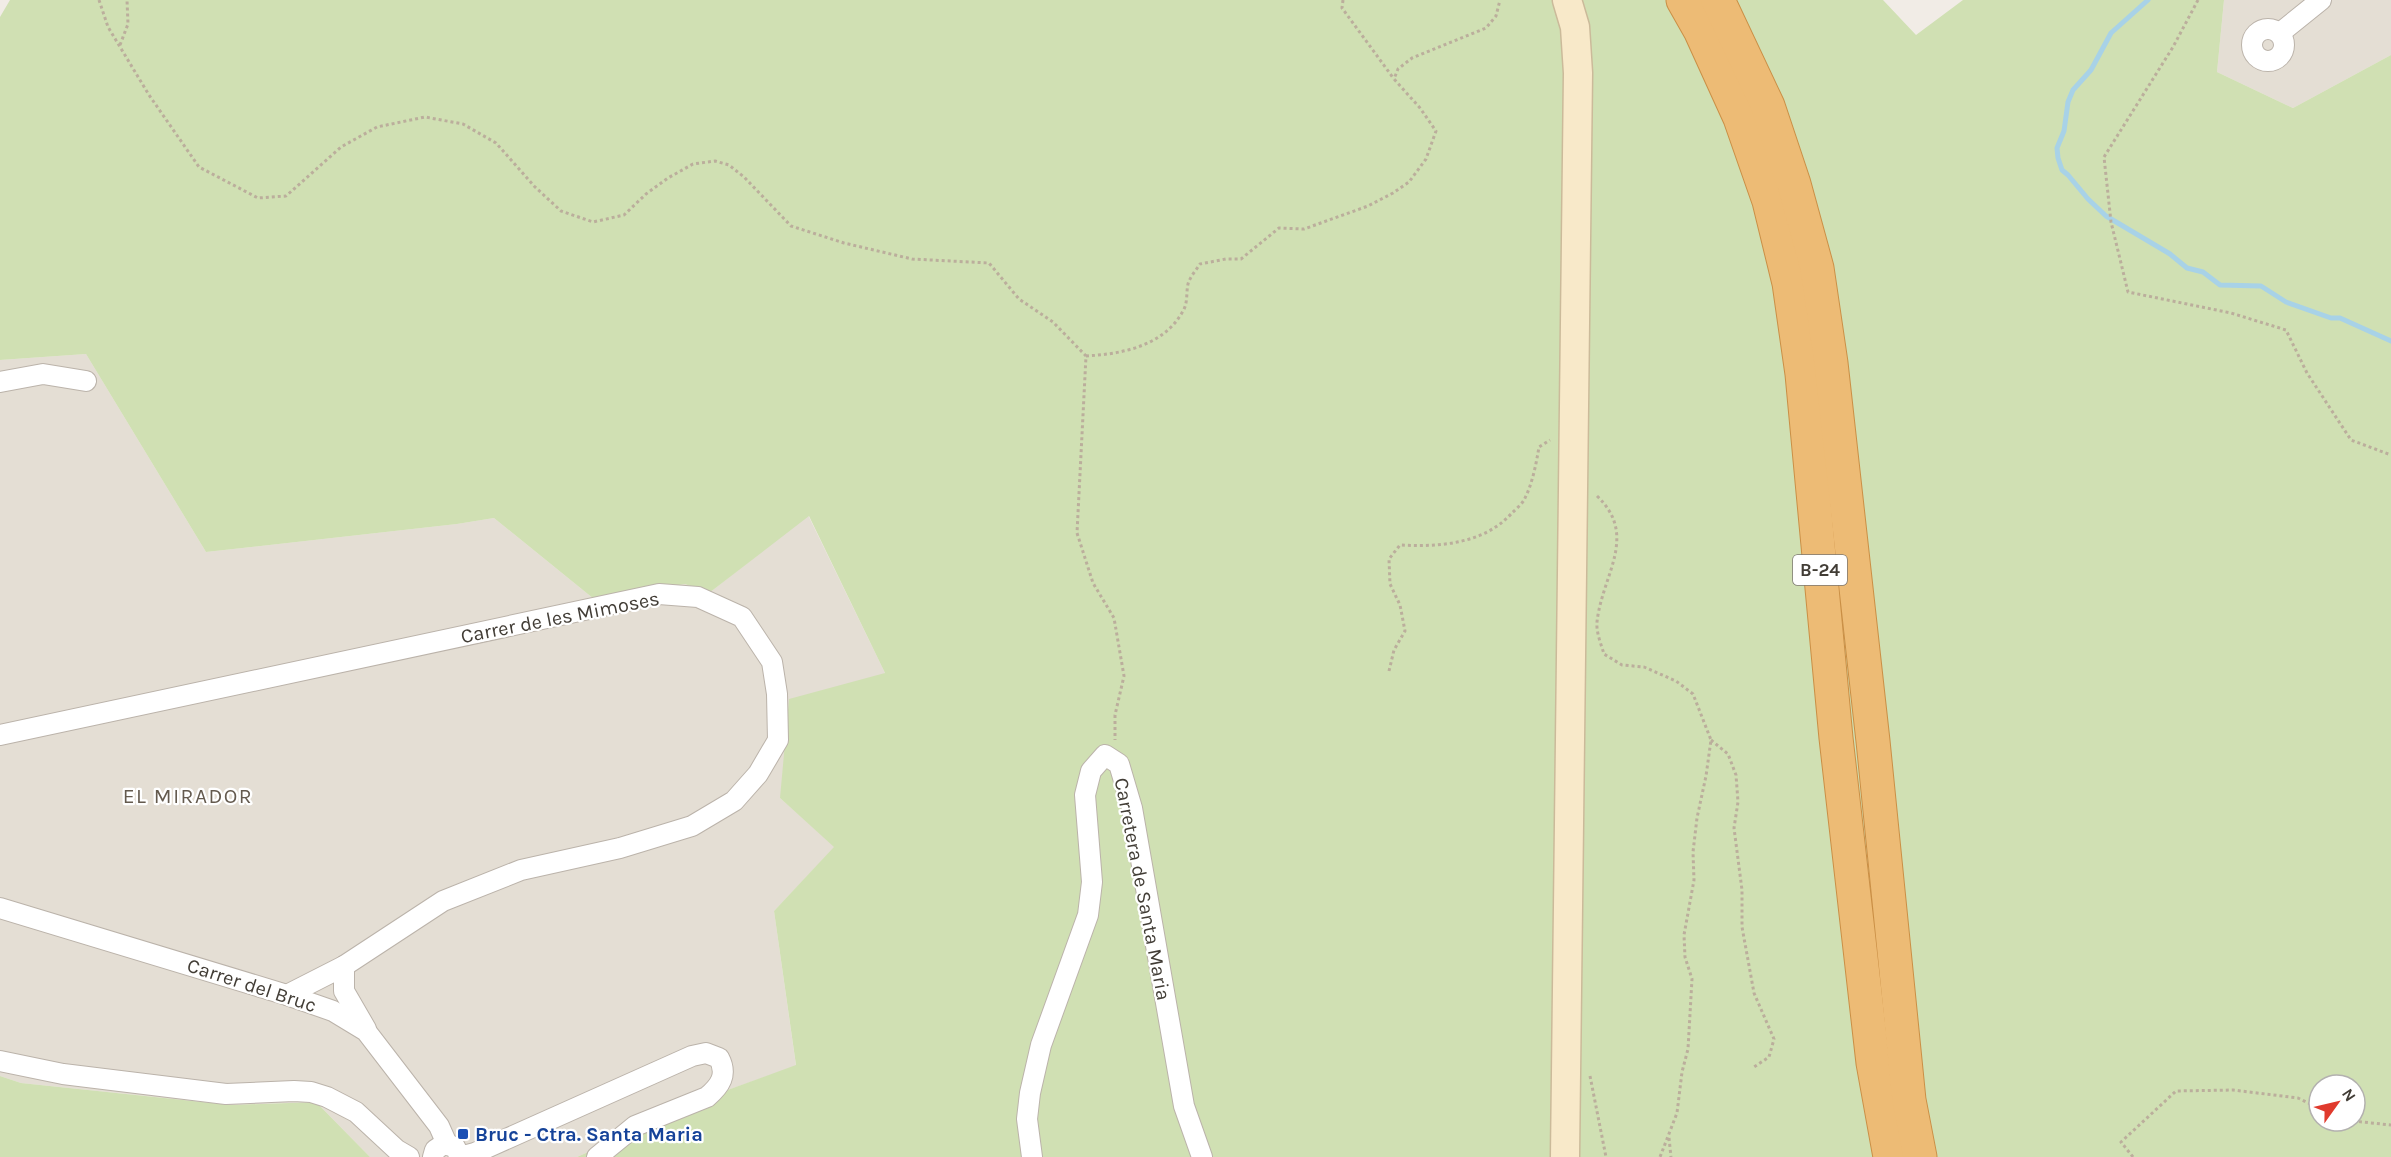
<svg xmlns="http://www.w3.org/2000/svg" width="2391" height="1157" viewBox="0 0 2391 1157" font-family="Karla,sans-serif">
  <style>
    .residential { fill: #e4ded4 }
    .green { fill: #d0e0b3; fill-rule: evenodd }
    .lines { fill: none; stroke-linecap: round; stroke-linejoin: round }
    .stream { stroke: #a8d2e7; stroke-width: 5 }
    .street-casing { stroke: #bbb3aa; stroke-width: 22 }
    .secondary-casing { stroke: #cbba9a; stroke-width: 31 }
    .highway-casing { stroke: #ca8f46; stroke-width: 35 }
    .path { stroke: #bbae9c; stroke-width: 3; stroke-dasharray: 3 3; stroke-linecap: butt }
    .street { stroke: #fff; stroke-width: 20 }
    .secondary { stroke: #f8e9c9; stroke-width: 28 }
    .highway { stroke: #edbb75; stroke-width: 33 }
    .transit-dot { fill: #1a4fb4; stroke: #fff; stroke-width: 2 }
    .labels { text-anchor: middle; stroke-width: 4.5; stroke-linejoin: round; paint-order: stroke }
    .shield { fill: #fff; stroke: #7b7772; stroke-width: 1.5 }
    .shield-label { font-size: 18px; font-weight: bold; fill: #423d36 }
    .street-label { font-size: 20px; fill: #423d36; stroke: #fff }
    .transit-label { font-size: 20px; font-weight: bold; fill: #164399; stroke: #fff; text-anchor: start }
    .neighbourhood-label { font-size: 21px; letter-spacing: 1.5px; fill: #645a4e; stroke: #fff }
  </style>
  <rect width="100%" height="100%" fill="#f1ece6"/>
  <g class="residential">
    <path d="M2224,0H2391V55L2293,108L2217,72Z"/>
    <path d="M86,354L206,552L457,524L494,518L594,599L685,584L709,593L808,515L885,673L780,798L835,847L774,911L796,1066L722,1092L577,1157H370L316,1102L231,1105L21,1083L0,1076V360Z"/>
  </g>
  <g class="green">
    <path d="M10,0H1883L1916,35L1963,0H2224L2217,72L2293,108L2391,55V1157H577L722,1092L796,1065L774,911L834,847L780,798L789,699L885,673L809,516L709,593L685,584L594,599L494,518L457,524L206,552L86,354L0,360V17ZM2319,1085H2355V1121H2319Z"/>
    <path d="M0,1076L21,1083L231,1105L316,1102L370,1157H0Z"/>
  </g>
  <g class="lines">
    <path class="stream" d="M2148,0L2111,33L2091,70L2073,90L2068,102L2064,131L2057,148L2058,158L2062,170L2068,175L2088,199L2106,216L2170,254L2187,268L2203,272L2220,285L2261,286L2286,302L2331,318H2340L2391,341"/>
    <g class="street-casing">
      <g id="street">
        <circle cx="2268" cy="45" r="16"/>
        <path d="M2280,33L2321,0"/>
        <path d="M0,382L43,374L86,381"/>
        <path d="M0,735L659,594L698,597L742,617L772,662L777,694L778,740L758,774L734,801L692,826L620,848L521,870L443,901L344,966L287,995"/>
        <path d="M0,908L287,995L333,1011L366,1031L439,1126L447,1144"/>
        <path d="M344,966V991L366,1029"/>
        <path d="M0,1061L63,1074L226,1094L294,1091L311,1092L327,1097L356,1112L397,1150L409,1157"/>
        <path d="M433,1157L435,1150L444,1144L455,1147L460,1157L475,1153L692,1056L706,1053L719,1058C728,1075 720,1086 707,1097L635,1126L597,1157"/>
        <path d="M1032,1157L1027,1119L1030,1093L1041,1045L1088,915L1092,882L1085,795L1091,771L1105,755L1119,764L1132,808L1184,1106L1202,1157"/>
      </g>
    </g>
    <g class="secondary-casing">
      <path id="secondary" d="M1565,1157L1578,73L1575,27L1567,0"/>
    </g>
    <g class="highway-casing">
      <g id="highway">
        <path d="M1683,0L1700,30L1740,118L1769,201L1789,283L1802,374L1836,738L1873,1063L1890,1157"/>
        <path d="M1718,0L1768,106L1794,184L1817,268L1831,363L1873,741L1909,1100L1920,1157"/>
      </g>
    </g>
    <g class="path">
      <path d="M99,0L108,27L149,95L199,167L258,198L286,196L341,147L377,127L425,117L463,124L496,143L534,186L561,211L593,222L624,215L646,194L668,178L693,164L715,161L729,165L744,177L791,226L844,243L912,259L989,263L1019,299L1053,322L1086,356L1077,533L1093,583L1114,618L1124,676L1115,715V740"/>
      <path d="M1343,0L1342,8L1394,79"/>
      <path d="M2198,0L2173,47L2104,157L2111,222L2128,292L2231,313L2286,330L2307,373L2351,440L2391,455"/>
      <path d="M120,45L128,24L127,0"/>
      <path d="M1086,356C1122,354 1164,346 1183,311C1188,303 1186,293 1188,284C1190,277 1196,270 1200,264L1226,259H1241L1279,228L1304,229L1368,206L1393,193L1409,182L1426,159L1436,131L1420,108L1394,79L1398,69L1412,58L1486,28L1496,16L1500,0"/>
      <path d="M1597,496C1639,536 1602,575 1597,622C1596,632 1601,644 1604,654L1622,665L1644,667L1676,681L1693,694L1711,740L1706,776L1697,818L1693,852L1694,880L1684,935L1685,957L1692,979L1688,1049L1682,1072L1677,1113L1660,1157"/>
      <path d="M1389,671L1394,650L1405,631L1400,605L1390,584L1389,559L1400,545C1440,547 1483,544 1511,514C1515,510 1521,505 1524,500C1532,485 1536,465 1539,447L1550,440"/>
      <path d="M1711,740L1728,754L1736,775L1738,802L1734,828L1742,890V927L1754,993L1774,1039L1769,1057L1754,1067"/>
      <path d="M1590,1076L1606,1157"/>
      <path d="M2353,1121L2391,1125"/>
      <path d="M1669,1138L1671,1157"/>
      <path d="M2133,1157L2121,1142L2176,1091L2233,1090L2298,1098L2319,1108"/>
    </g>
    <use href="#street" class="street"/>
    <use href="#secondary" class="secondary"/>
    <use href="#highway" class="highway"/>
  </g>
  <rect class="transit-dot" x="457" y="1128" width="12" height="12" rx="3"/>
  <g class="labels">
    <rect class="shield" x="1793" y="555" width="54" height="30" rx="4.5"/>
    <g class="shield-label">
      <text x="1820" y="576">B-24</text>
    </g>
    <g class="street-label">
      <text transform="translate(560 617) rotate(-11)" y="7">Carrer de les Mimoses</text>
      <text transform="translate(1143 889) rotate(79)" y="7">Carretera de Santa Maria</text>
      <text transform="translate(252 985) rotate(18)" y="7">Carrer del Bruc</text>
    </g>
    <g class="transit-label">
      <text x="475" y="1141">Bruc - Ctra. Santa Maria</text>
    </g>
    <g class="neighbourhood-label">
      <text x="188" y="803">EL MIRADOR</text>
    </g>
  </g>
  <g transform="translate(2337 1103) rotate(56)"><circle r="28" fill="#ffffff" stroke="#b3b1af" stroke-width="1.5"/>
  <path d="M0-4.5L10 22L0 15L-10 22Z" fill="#e03a2d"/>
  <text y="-9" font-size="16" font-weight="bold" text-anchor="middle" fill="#423d36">N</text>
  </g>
</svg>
